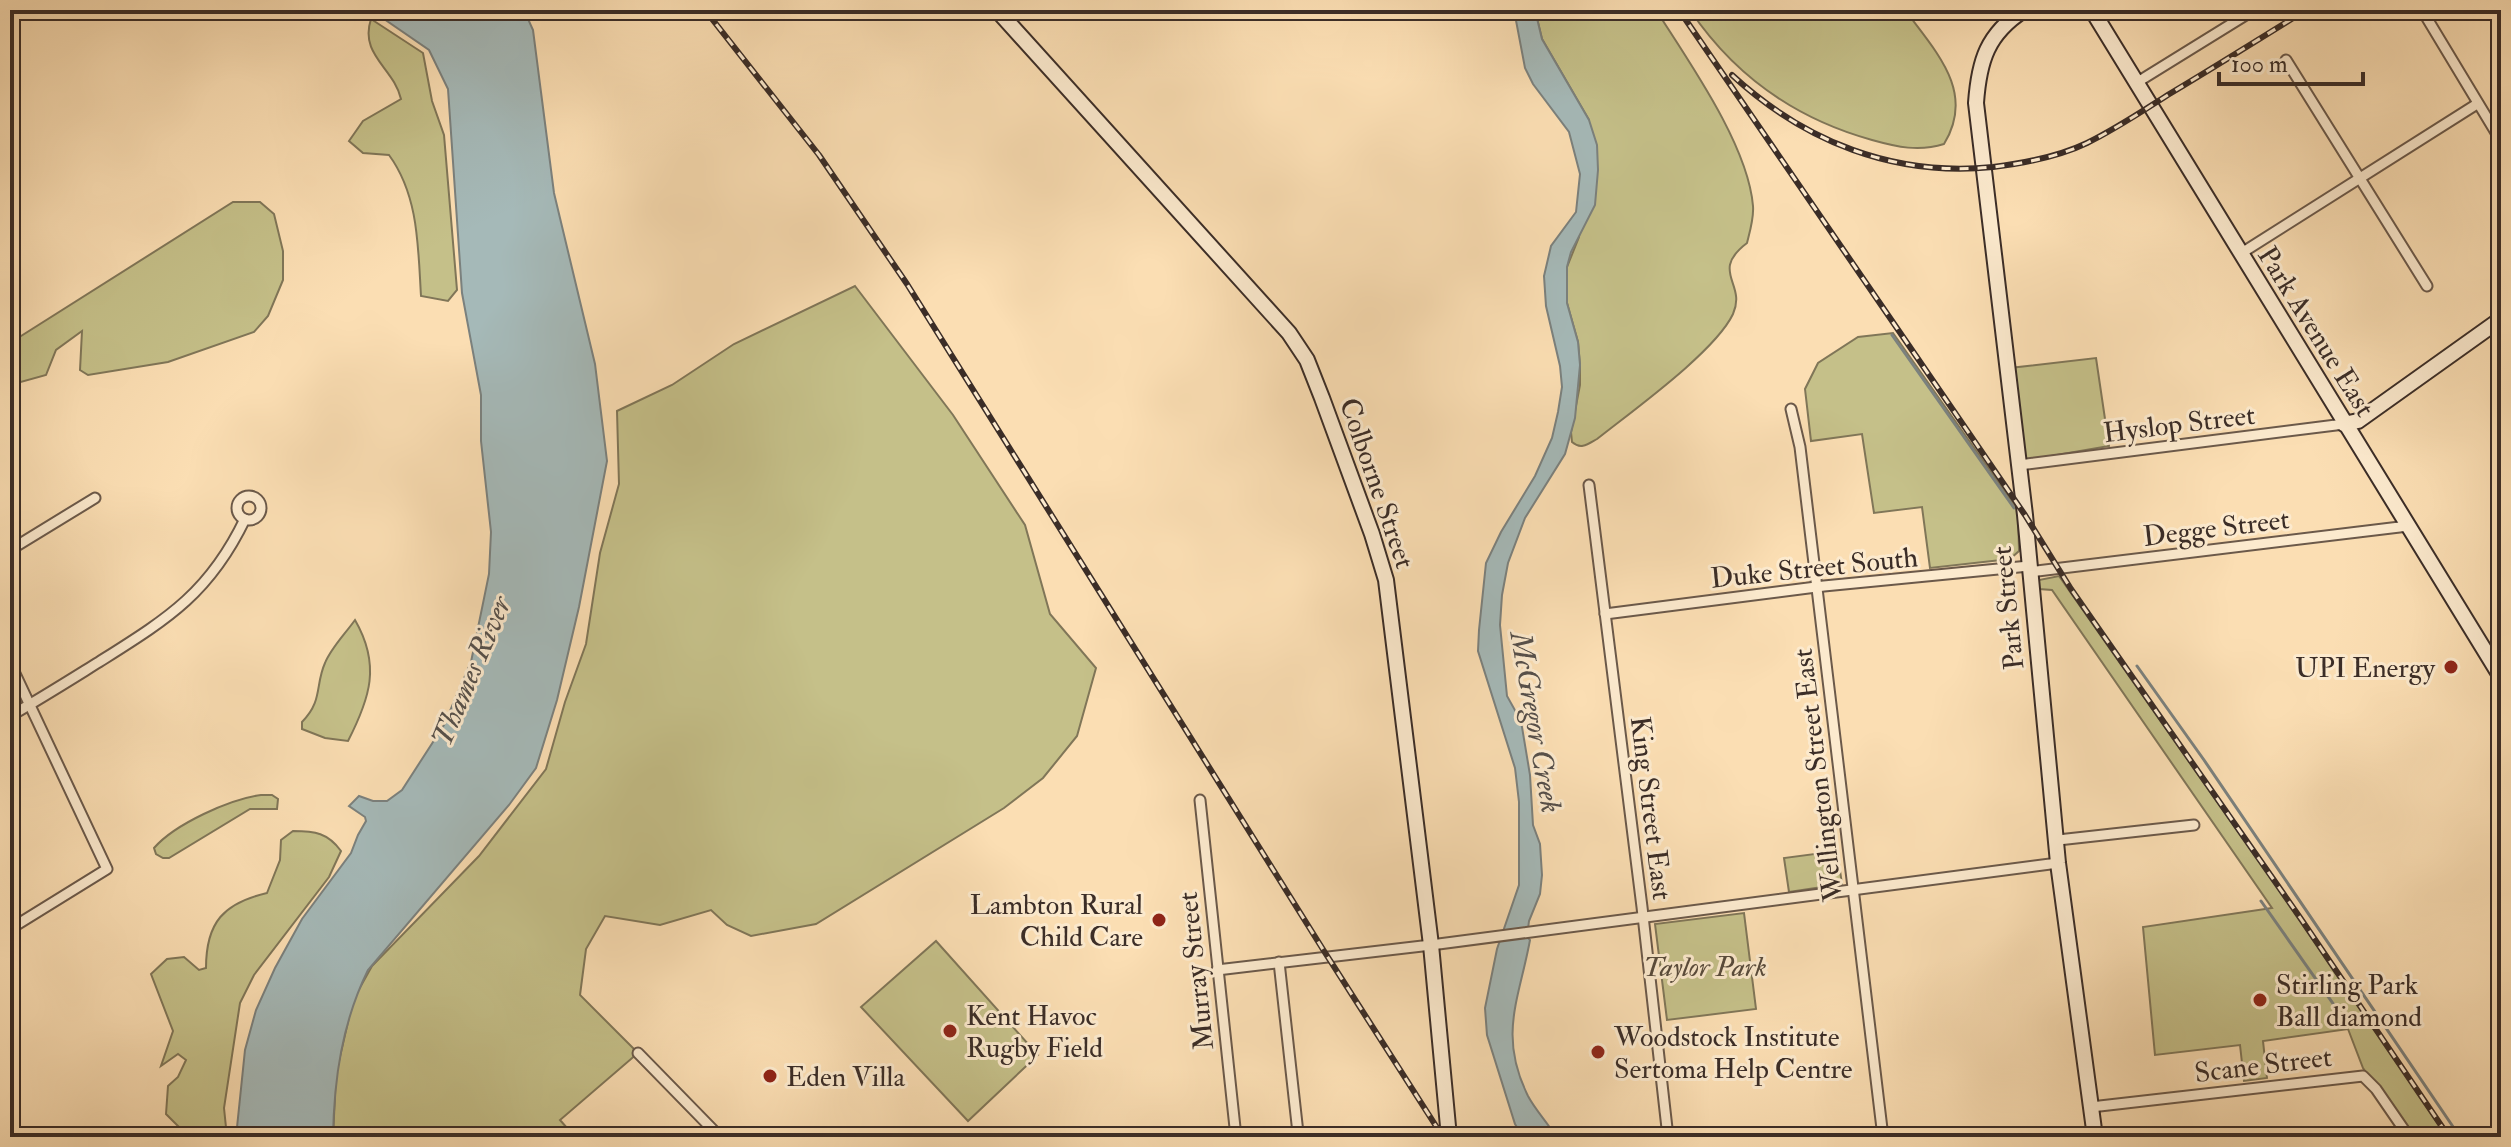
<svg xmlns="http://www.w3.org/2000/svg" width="2511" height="1147" viewBox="0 0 2511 1147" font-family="'IM FELL Double Pica',serif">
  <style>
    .green { fill: #c5c089; stroke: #807658; stroke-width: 2 }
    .water { fill: #a5b9b8; stroke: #7b817e; stroke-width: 2 }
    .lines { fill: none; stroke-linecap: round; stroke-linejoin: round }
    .stream { stroke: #7b817e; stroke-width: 3 }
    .street-casing { stroke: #6b594a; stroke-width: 13 }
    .secondary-casing { stroke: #3b2d27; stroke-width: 18 }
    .street { stroke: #fceace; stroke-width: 9 }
    .secondary { stroke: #fceace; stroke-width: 14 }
    .rail-casing { stroke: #3b2d27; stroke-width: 6 }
    .rail { stroke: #fceace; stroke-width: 3; stroke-dasharray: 9; stroke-linecap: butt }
    .poi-dot { fill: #8f2418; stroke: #fceace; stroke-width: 3 }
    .labels { text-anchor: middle; stroke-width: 6; stroke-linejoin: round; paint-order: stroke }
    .street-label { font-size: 28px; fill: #3b2d27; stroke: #fceace }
    .poi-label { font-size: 28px; fill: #3b2d27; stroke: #fceace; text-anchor: start }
    .park-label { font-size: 28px; font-style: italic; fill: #574a3b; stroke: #fceace }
    .water-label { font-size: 30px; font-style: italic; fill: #56504b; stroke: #fceace }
  </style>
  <rect width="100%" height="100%" fill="#fbdeb3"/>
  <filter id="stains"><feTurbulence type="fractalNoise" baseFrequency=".0025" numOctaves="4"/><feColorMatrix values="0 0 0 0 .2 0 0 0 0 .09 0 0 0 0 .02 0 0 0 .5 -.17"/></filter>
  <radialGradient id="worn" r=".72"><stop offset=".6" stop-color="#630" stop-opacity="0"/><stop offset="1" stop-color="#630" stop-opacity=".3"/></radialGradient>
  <g class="green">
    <path d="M1535,10H1656C1689,62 1748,145 1753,206C1754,218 1750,231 1747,243C1709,272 1747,283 1733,314C1715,352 1632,411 1597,439C1588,444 1581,450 1572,442L1571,432L1580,385V365L1578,342L1567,303L1565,283L1567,267L1579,237L1589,120L1542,39Z"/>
    <path d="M1690,10H1905C1936,52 1976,92 1944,144C1919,152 1897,147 1872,140C1796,119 1734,75 1690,10Z"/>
    <path d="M371,19L423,53L432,101L444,135L457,290L448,301L421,296C418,248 419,196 389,155L363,153L349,141L363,121L401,99C394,68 359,55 371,19Z"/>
    <path d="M233,202H260L274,214L283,251V280L268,316L254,332L168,362L88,375L80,370L82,331L56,350L46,375L10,385V343Z"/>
    <path d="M855,286L953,415L1025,525L1050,614L1096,668L1077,736L1043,778L1004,808L816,924L751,936L727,925L711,910L660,925L605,916L586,949L580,995L638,1053L560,1120L575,1137H333L336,1074L353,1000L372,966L479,856L546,769L565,702L586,644L600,553L619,484L617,411L672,385L734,344Z"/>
    <path d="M1893,333L2018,510L2019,551L2010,559L1930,568L1922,507L1874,513L1862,434L1811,441L1805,389L1818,363L1858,337Z"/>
    <path d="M2096,358L2109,446L2028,460L2022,456L2010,368Z"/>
    <path d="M2059,576L2288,903L2447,1137H2414L2363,1068L2348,1029L2263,1041L2267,1078L2244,1081L2240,1045L2155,1055L2143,927L2272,908L2052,590L2039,589V580Z"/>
    <path d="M355,620C381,665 370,698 348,741L325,738L302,729V722C323,701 315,685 325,663C331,648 345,634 355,620Z"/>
    <path d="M261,795H272L278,799L277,809H250L169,858H163L156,854L154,848C175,824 230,799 261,795Z"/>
    <path d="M293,831C315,831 328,833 341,851L329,877L254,975L240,1003L224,1108L227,1137H185L184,1132L166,1114L168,1086L178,1077L186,1060L178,1054L161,1066L173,1031L151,974L167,959L184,957L199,970L206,968C206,922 224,903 267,893L280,860L281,840Z"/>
    <path d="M1837,851L1842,884L1789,892L1784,858Z"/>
    <path d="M1744,913L1756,1009L1667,1020L1655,924Z"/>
    <path d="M936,941L1038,1055L968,1121L861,1007Z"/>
  </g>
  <g class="water">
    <path d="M371,10H524L533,30L554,193L595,364L607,461L579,607L557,700L536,768L509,805L368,970C342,1023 334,1079 333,1137H236L245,1050L256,1010L275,968L302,919L351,853L358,835L366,821L365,817L349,806L359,796L373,801H387L402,790L444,725L471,662L489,574L491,532L481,441V395L462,293L448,89L429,50Z"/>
    <path d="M1514,10H1535L1542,39L1589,120L1597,145L1598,170L1595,205L1571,252L1567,267V303L1578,342L1580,365L1575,418L1565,454L1525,518L1508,563L1502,595L1500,625L1507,696L1521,721L1530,775L1533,825L1540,844L1542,875L1540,894L1529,921L1527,937L1530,940C1519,1000 1498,1035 1528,1096C1536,1111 1548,1123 1556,1137H1523L1515,1124L1487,1035L1485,1008L1497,949L1519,885V802L1515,768L1478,651L1479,630L1486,563L1501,532L1535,476L1552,438L1558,412L1562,387L1560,366L1546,306L1544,276L1551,246L1576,212L1580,174L1569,132L1533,84L1525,68Z"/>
  </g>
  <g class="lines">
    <g class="stream">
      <path d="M1892,335L2014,508"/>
      <path d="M2137,666L2204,760L2460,1137"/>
      <path d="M2261,901L2346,1022"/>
    </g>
    <g class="street-casing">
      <g id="street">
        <path d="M2422,10L2501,141"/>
        <path d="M2286,60L2427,286"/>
        <path d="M2136,83L2254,10"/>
        <path d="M2240,254L2477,104"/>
        <path d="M1791,409L1800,447L1883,1137"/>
        <path d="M2019,465L2344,424"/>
        <path d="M1589,485L1642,907L1668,1137"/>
        <circle cx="249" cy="508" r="12"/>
        <path d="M10,550L95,498"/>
        <path d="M2029,572L2408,526"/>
        <path d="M1605,614L1824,586L2029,566"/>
        <path d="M10,663L107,869L10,929"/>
        <path d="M10,716C40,699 70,680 99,662C167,619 209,594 245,519"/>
        <path d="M1200,800L1236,1137"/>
        <path d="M2058,840L2194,825"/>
        <path d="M1279,962L1298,1133L1296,1137"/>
        <path d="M1217,970L1431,945L2058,863"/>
        <path d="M638,1053L720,1137"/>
        <path d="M2091,1107L2363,1076L2376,1089L2409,1137"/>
      </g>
    </g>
    <g class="secondary-casing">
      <g id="secondary">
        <path d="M997,10L1289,333L1307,360L1322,398L1372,534L1386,580L1431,945L1449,1137"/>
        <path d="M2024,10C1987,34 1979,61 1976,103L2025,515L2058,863L2095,1137"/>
        <path d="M2092,10L2501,677"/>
        <path d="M2344,424L2358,421L2501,319"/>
      </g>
    </g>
    <use href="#street" class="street"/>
    <use href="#secondary" class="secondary"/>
    <g class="rail-casing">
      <g id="rail">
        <path d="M705,10L819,155L907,284L1324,951L1443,1137"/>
        <path d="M1679,10L2025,515L2071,589L2301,919L2449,1137"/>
        <path d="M1732,75C1805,142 1894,177 1993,167C2025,163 2058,157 2087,143C2116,129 2144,110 2171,93C2216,66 2261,38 2306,10"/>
      </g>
    </g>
    <use href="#rail" class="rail"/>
  </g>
  <g class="poi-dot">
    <circle cx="2451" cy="667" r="8"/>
    <circle cx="1159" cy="920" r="8"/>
    <circle cx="2260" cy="1000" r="8"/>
    <circle cx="950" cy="1031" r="8"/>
    <circle cx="1598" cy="1052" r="8"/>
    <circle cx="770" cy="1076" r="8"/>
  </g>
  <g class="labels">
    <g class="street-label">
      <text transform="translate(2317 331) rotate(58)" y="10">Park Avenue East</text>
      <text transform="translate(2179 423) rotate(-7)" y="10">Hyslop Street</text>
      <text transform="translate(1378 483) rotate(71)" y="10">Colborne Street</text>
      <text transform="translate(2216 527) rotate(-7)" y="10">Degge Street</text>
      <text transform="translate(1814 567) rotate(-6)" y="10">Duke Street South</text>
      <text transform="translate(2007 608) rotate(-96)" y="10">Park Street</text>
      <text transform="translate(1817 775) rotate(-97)" y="10">Wellington Street East</text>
      <text transform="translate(1652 808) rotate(83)" y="10">King Street East</text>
      <text transform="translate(1195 971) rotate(-96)" y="10">Murray Street</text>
      <text transform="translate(2263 1064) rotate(-7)" y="10">Scane Street</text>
    </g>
    <g class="poi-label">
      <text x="2435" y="677" text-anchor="end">UPI Energy</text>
      <text x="1143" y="914" text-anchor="end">Lambton Rural<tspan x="1143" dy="32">Child Care</tspan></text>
      <text x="2276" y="994">Stirling Park<tspan x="2276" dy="32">Ball diamond</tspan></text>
      <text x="966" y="1025">Kent Havoc<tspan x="966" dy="32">Rugby Field</tspan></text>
      <text x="1614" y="1046">Woodstock Institute<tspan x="1614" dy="32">Sertoma Help Centre</tspan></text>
      <text x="786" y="1086">Eden Villa</text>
    </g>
    <g class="park-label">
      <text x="1705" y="976">Taylor Park</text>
    </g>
    <g class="water-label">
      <text transform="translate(471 671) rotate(-67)" y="10">Thames River</text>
      <text transform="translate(1536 722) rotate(80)" y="10">McGregor Creek</text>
    </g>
  </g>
  <rect width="2511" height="1147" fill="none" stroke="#fbdeb3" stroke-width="40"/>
  <rect x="12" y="12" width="2487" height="1123" fill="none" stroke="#3b2d27" stroke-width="4"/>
  <rect x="20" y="20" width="2471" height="1107" fill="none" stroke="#3b2d27" stroke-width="2"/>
  <path d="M2219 72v12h144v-12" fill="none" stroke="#3b2d27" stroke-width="4"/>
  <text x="2231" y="72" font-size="24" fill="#3b2d27" stroke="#fceace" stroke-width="6" paint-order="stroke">100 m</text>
  <rect width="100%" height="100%" filter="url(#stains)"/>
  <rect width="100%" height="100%" fill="url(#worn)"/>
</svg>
